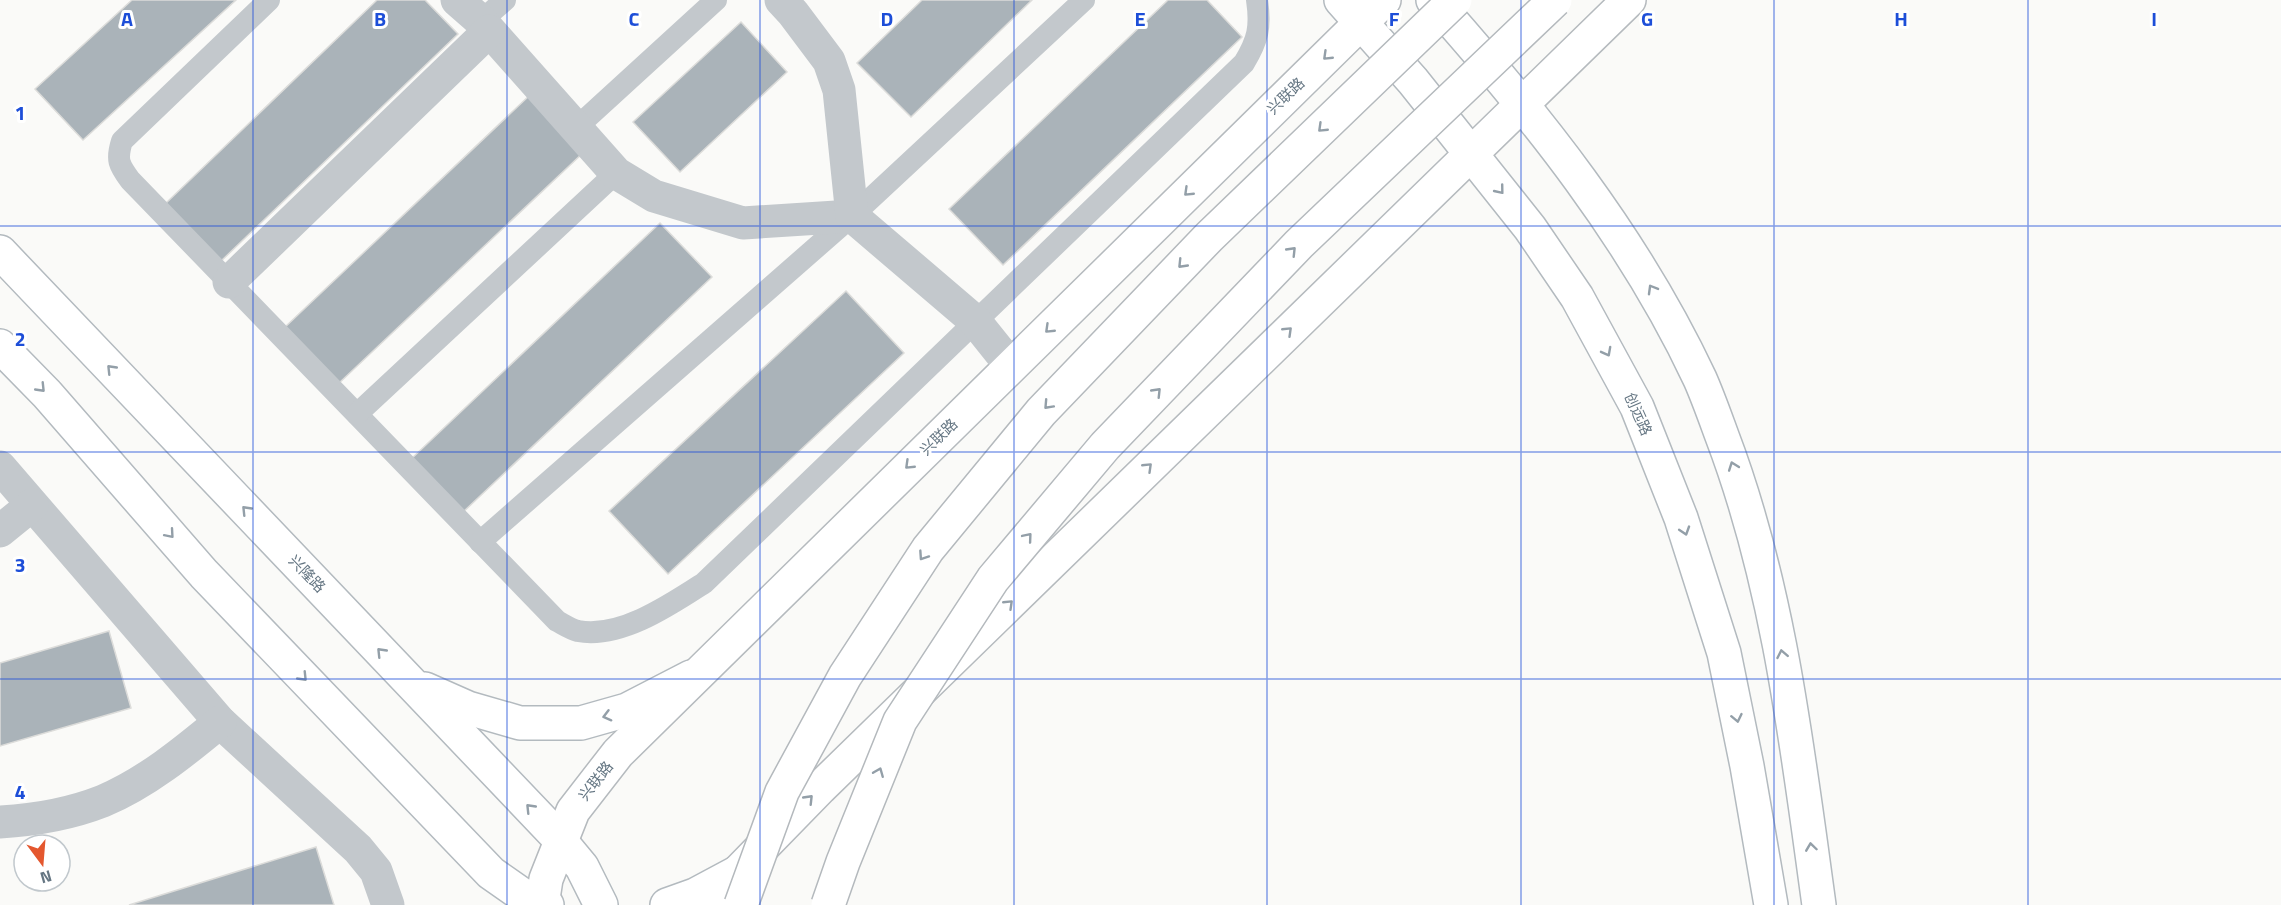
<svg xmlns="http://www.w3.org/2000/svg" width="2281" height="905" viewBox="0 0 2281 905" font-family="'Titillium Web','Noto Sans SC',sans-serif">
  <style>
    .building { fill: #aab3b9; stroke: #dcdcda; stroke-width: 1.5 }
    .lines { fill: none; stroke-linecap: round; stroke-linejoin: round }
    .secondary-casing { stroke: #b3babf; stroke-width: 36 }
    .primary-casing { stroke: #b5babe; stroke-width: 36 }
    .service { stroke: #c3c8cc; stroke-width: 22 }
    .minor { stroke: #c3c8cc; stroke-width: 33 }
    .secondary { stroke: #fff; stroke-width: 33 }
    .primary { stroke: #fff; stroke-width: 33 }
    .trunk-bridge-casing { stroke: #b4b9bd; stroke-width: 36; stroke-linecap: butt }
    .trunk-bridge { stroke: #fff; stroke-width: 33 }
    .oneway { stroke: #939fa8 }
    .grid { fill: none; stroke: #1d4ed8; stroke-width: 1.5; stroke-opacity: 0.55 }
    .labels { text-anchor: middle; stroke-width: 6; stroke-linejoin: round; paint-order: stroke }
    .street-label { font-size: 15px; fill: #657683; stroke: #fff }
    .grid-label { font-size: 20px; text-anchor: middle; font-weight: bold; fill: #1d4ed8; stroke: #fff; stroke-width: 6; stroke-linejoin: round; paint-order: stroke }
  </style>
  <rect width="100%" height="100%" fill="#fafaf8"/>
  <g class="building">
    <path d="M132,0H236L83,140L35,89Z"/>
    <path d="M377,0H425L458,34L219,263L164,205Z"/>
    <path d="M922,0H1032L911,117L857,63Z"/>
    <path d="M1168,0H1207L1242,37L1003,265L949,209Z"/>
    <path d="M741,22L787,72L680,172L633,122Z"/>
    <path d="M531,94L585,151L337,385L283,329Z"/>
    <path d="M660,223L712,277L461,514L409,461Z"/>
    <path d="M846,291L904,353L668,574L609,511Z"/>
    <path d="M109,631L131,708L0,746V663Z"/>
    <path d="M316,847L334,905H129Z"/>
  </g>
  <g class="lines">
    <g class="secondary-casing">
      <g id="secondary">
        <path d="M1341,0L1413,81L1530,228L1577,297L1637,407L1681,518L1724,653L1747,766L1771,905"/>
        <path d="M1433,0C1536,116 1634,238 1700,379C1708,397 1715,417 1722,436C1779,586 1797,746 1819,905"/>
        <path d="M0,252L553,832L582,867L601,905"/>
        <path d="M0,346L47,394L204,574L491,873L521,894L547,905"/>
        <path d="M425,689L468,708L520,723H581L627,710L691,677"/>
        <path d="M667,905L695,895L738,872"/>
      </g>
    </g>
    <g class="primary-casing">
      <g id="primary">
        <path d="M542,905L546,879L573,811L618,753L1384,0"/>
        <path d="M715,905L738,872L820,788L1629,0"/>
      </g>
    </g>
    <g class="service">
      <path d="M269,0L122,141C116,160 119,165 130,180L557,621C563,624 570,629 578,631C620,639 670,605 704,583L1244,63C1258,40 1261,27 1257,0"/>
      <path d="M481,21L505,0"/>
      <path d="M577,127L716,0"/>
      <path d="M357,414L616,173"/>
      <path d="M480,542L852,216L1084,0"/>
    </g>
    <g class="minor">
      <path d="M457,0L481,21L616,173L654,196L743,223L852,216"/>
      <path d="M781,0L793,13L829,61L839,90L852,216L975,321L1011,366"/>
      <path d="M229,282L489,31"/>
      <path d="M0,467L220,722L358,849L376,871L388,905"/>
      <path d="M0,531L32,505"/>
      <path d="M0,822C35,820 70,814 103,801C146,783 185,751 220,722"/>
    </g>
    <use href="#secondary" class="secondary"/>
    <use href="#primary" class="primary"/>
    <g class="trunk-bridge-casing">
      <g id="trunk-bridge">
        <path d="M741,905L782,792L845,676L928,549L1041,412L1209,237L1455,0"/>
        <path d="M828,905L843,862L900,721L993,579L1105,446L1299,244L1555,0"/>
      </g>
    </g>
    <use href="#trunk-bridge" class="trunk-bridge"/>
  </g>
  <defs><path id="oneway-chevron" d="M-2-3.5L2.5 0L-2 3.5" fill="none" stroke-width="1.6" stroke-linecap="round" stroke-linejoin="round" transform="scale(1.5)"/></defs>
  <g class="oneway">
    <use href="#oneway-chevron" transform="translate(1327 56) rotate(136)"/>
    <use href="#oneway-chevron" transform="translate(1322 128) rotate(136)"/>
    <use href="#oneway-chevron" transform="translate(1500 190) rotate(51)"/>
    <use href="#oneway-chevron" transform="translate(1188 192) rotate(136)"/>
    <use href="#oneway-chevron" transform="translate(1292 251) rotate(-46)"/>
    <use href="#oneway-chevron" transform="translate(1182 264) rotate(134)"/>
    <use href="#oneway-chevron" transform="translate(1652 289) rotate(-120)"/>
    <use href="#oneway-chevron" transform="translate(1049 329) rotate(136)"/>
    <use href="#oneway-chevron" transform="translate(1288 331) rotate(-44)"/>
    <use href="#oneway-chevron" transform="translate(1607 352) rotate(62)"/>
    <use href="#oneway-chevron" transform="translate(111 369) rotate(-134)"/>
    <use href="#oneway-chevron" transform="translate(41 388) rotate(46)"/>
    <use href="#oneway-chevron" transform="translate(1157 392) rotate(-46)"/>
    <use href="#oneway-chevron" transform="translate(1048 405) rotate(133)"/>
    <use href="#oneway-chevron" transform="translate(909 465) rotate(136)"/>
    <use href="#oneway-chevron" transform="translate(1733 466) rotate(-110)"/>
    <use href="#oneway-chevron" transform="translate(1148 467) rotate(-44)"/>
    <use href="#oneway-chevron" transform="translate(246 510) rotate(-134)"/>
    <use href="#oneway-chevron" transform="translate(1685 531) rotate(72)"/>
    <use href="#oneway-chevron" transform="translate(170 534) rotate(49)"/>
    <use href="#oneway-chevron" transform="translate(1028 537) rotate(-50)"/>
    <use href="#oneway-chevron" transform="translate(923 556) rotate(124)"/>
    <use href="#oneway-chevron" transform="translate(1009 604) rotate(-44)"/>
    <use href="#oneway-chevron" transform="translate(381 652) rotate(-134)"/>
    <use href="#oneway-chevron" transform="translate(1782 654) rotate(-101)"/>
    <use href="#oneway-chevron" transform="translate(303 677) rotate(46)"/>
    <use href="#oneway-chevron" transform="translate(607 716) rotate(165)"/>
    <use href="#oneway-chevron" transform="translate(1737 718) rotate(78)"/>
    <use href="#oneway-chevron" transform="translate(879 772) rotate(-68)"/>
    <use href="#oneway-chevron" transform="translate(809 799) rotate(-46)"/>
    <use href="#oneway-chevron" transform="translate(530 808) rotate(-134)"/>
    <use href="#oneway-chevron" transform="translate(1811 847) rotate(-98)"/>
  </g>
  <path class="grid" d="M253,0V905M507,0V905M760,0V905M1014,0V905M1267,0V905M1521,0V905M1774,0V905M2028,0V905M0,226H2281M0,452H2281M0,679H2281"/>
  <g class="labels">
    <g class="street-label">
      <text transform="translate(1286 96) rotate(-44)" y="5">兴联路</text>
      <text transform="translate(1638 414) rotate(66)" y="5">创远路</text>
      <text transform="translate(939 437) rotate(-44)" y="5">兴联路</text>
      <text transform="translate(307 574) rotate(46)" y="5">兴隆路</text>
      <text transform="translate(596 781) rotate(-52)" y="5">兴联路</text>
    </g>
  </g>
  <g class="grid-label">
    <text x="127" y="26">A</text>
    <text x="380" y="26">B</text>
    <text x="634" y="26">C</text>
    <text x="887" y="26">D</text>
    <text x="1140" y="26">E</text>
    <text x="1394" y="26">F</text>
    <text x="1647" y="26">G</text>
    <text x="1901" y="26">H</text>
    <text x="2154" y="26">I</text>
    <text x="20" y="120">1</text>
    <text x="20" y="346">2</text>
    <text x="20" y="572">3</text>
    <text x="20" y="799">4</text>
  </g>
  <g transform="translate(42 863) rotate(164)"><circle r="28" fill="#ffffff" stroke="#c1c8cd" stroke-width="1.5"/>
  <path d="M0-4.5L10 22L0 15L-10 22Z" fill="#e4572e"/>
  <text y="-9" font-size="16" font-weight="bold" text-anchor="middle" fill="#657683">N</text>
  </g>
</svg>
